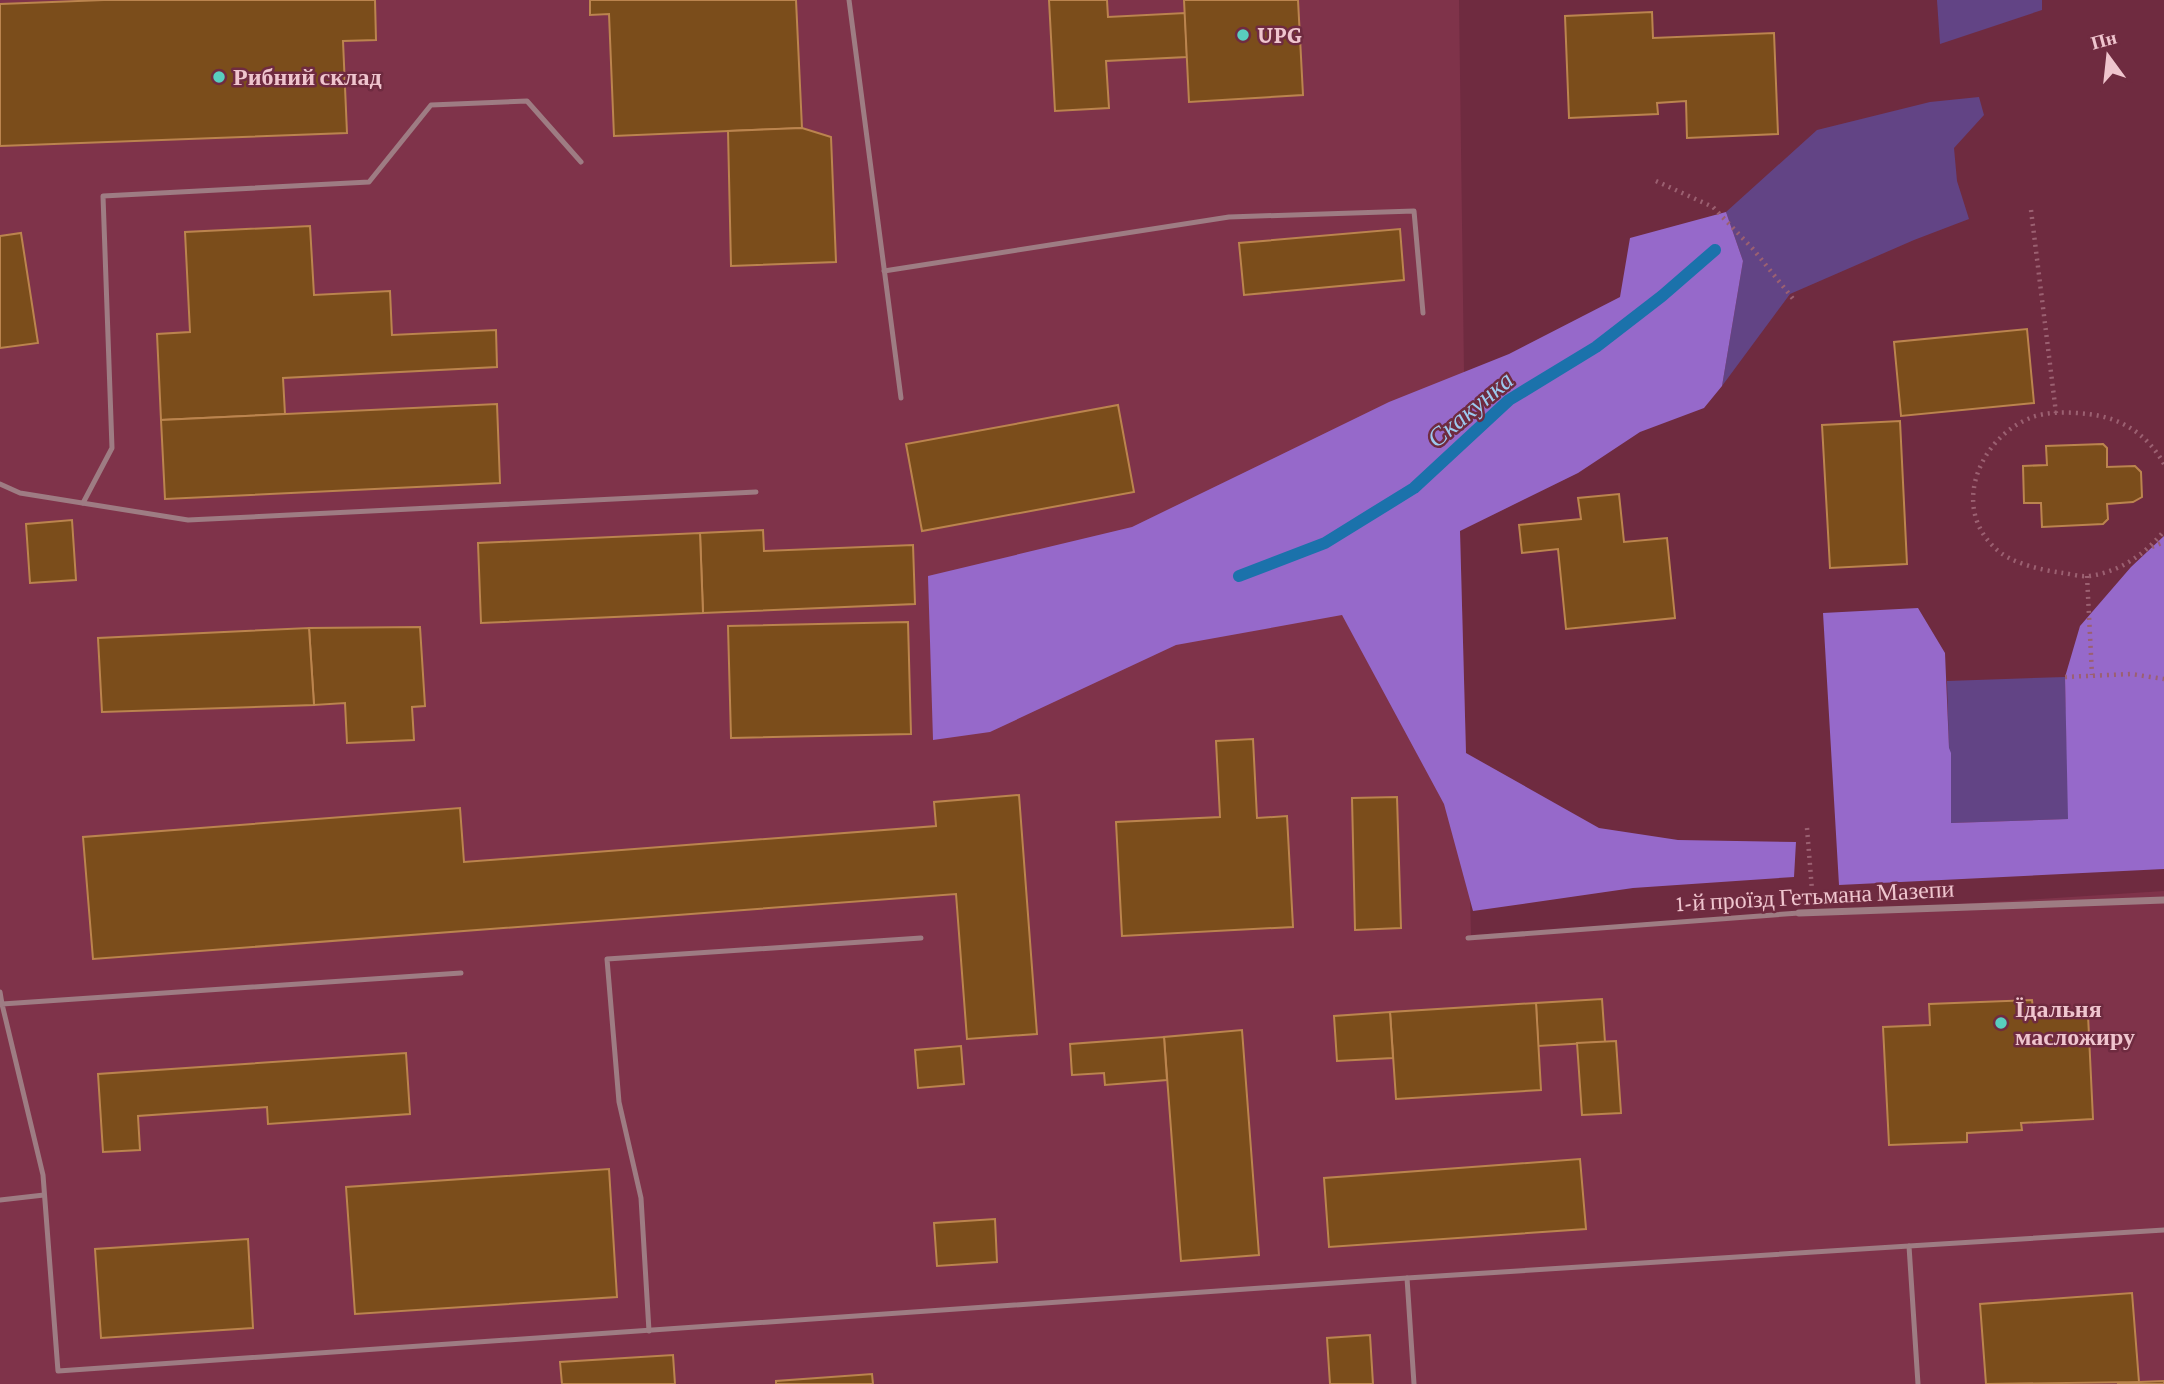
<svg xmlns="http://www.w3.org/2000/svg" width="2164" height="1384" viewBox="0 0 2164 1384" font-family="'Crimson Pro',serif">
  <style>
    .built { fill: #7f334a }
    .green { fill: #624485 }
    .forest { fill: #9669ca }
    .lines { fill: none; stroke-linecap: round; stroke-linejoin: round }
    .stream { stroke: #1b72ab; stroke-width: 12 }
    .building { fill: #7b4d1b; stroke: #bb844e; stroke-width: 2 }
    .path { stroke: #9b6071; stroke-width: 4.5; stroke-dasharray: 2 5; stroke-linecap: butt }
    .service { stroke: #9e7c83; stroke-width: 5 }
    .minor { stroke: #9e7c83; stroke-width: 7 }
    .poi-dot { fill: #59cebf; stroke: #6f2b40; stroke-width: 2.5 }
    .labels { text-anchor: middle; stroke-width: 5; stroke-linejoin: round; paint-order: stroke }
    .poi-label { font-size: 24px; font-weight: bold; fill: #efc5ce; stroke: #6f2b40; text-anchor: start }
    .street-label { font-size: 24px; fill: #efc5ce; stroke: #6f2b40 }
    .water-label { font-size: 26px; font-style: italic; fill: #9cc9ee; stroke: #6f2b40 }
  </style>
  <rect width="100%" height="100%" fill="#6f2b40"/>
  <path class="built" d="M0,0H1459L1464,372L1460,531L1471,935L2164,891V1384H0Z"/>
  <g class="green">
    <path d="M1937,0H2042V10L1940,44Z"/>
    <path d="M1979,97L1984,115L1954,148L1957,181L1969,219L1914,240L1790,294L1722,386L1743,261L1726,212L1817,130L1930,102Z"/>
    <path d="M2065,677L2069,819L1951,823L1947,681Z"/>
  </g>
  <g class="forest">
    <path d="M1726,212L1743,261L1722,386L1704,408L1640,432L1578,473L1460,531L1466,753L1599,828L1678,840L1796,842L1794,877L1633,888L1473,911L1444,804L1342,615L1176,645L990,732L933,740L928,576L1132,527L1389,402L1509,354L1620,297L1630,238Z"/>
    <path d="M2164,536V869L1839,885L1823,613L1918,608L1945,653L1949,748L1951,753V823L2068,819L2065,677L2080,626L2131,567Z"/>
  </g>
  <g class="lines">
    <path class="stream" d="M1239,576L1325,543L1414,488L1509,400L1596,347L1662,296L1715,250"/>
  </g>
  <g class="building">
    <path d="M104,0H375L376,40L343,41L347,133L0,146V4Z"/>
    <path d="M590,0H796L802,128L614,136L609,14L590,15Z"/>
    <path d="M1049,0H1107L1108,17L1185,13L1187,57L1106,61L1109,108L1055,111Z"/>
    <path d="M1184,0H1298L1303,95L1189,102Z"/>
    <path d="M1652,12L1653,38L1774,33L1778,134L1687,138L1686,101L1657,103L1658,114L1569,118L1565,16Z"/>
    <path d="M802,128L831,137L836,262L731,266L728,131Z"/>
    <path d="M310,226L314,295L390,291L392,335L496,330L497,367L283,378L285,414L161,420L157,334L190,332L185,232Z"/>
    <path d="M1400,229L1404,280L1244,295L1239,243Z"/>
    <path d="M21,233L38,343L0,348V236Z"/>
    <path d="M2027,329L2034,403L1901,416L1894,342Z"/>
    <path d="M497,404L500,483L165,499L161,420Z"/>
    <path d="M1118,405L1134,492L922,531L906,444Z"/>
    <path d="M1900,421L1907,564L1830,568L1822,425Z"/>
    <path d="M2103,444L2107,448V467L2135,466L2141,472L2142,497L2133,502L2107,504L2108,519L2103,524L2042,527L2041,503H2024L2023,466L2047,465L2046,446Z"/>
    <path d="M1619,494L1624,542L1667,538L1675,618L1566,629L1558,549L1522,553L1519,525L1581,519L1578,498Z"/>
    <path d="M72,520L76,580L30,583L26,524Z"/>
    <path d="M763,530L764,551L913,545L915,604L703,613L700,533Z"/>
    <path d="M700,533L703,613L481,623L478,543Z"/>
    <path d="M908,622L911,734L731,738L728,626Z"/>
    <path d="M420,627L425,706L412,707L414,740L347,743L345,703L314,705L309,628Z"/>
    <path d="M309,628L314,705L102,712L98,638Z"/>
    <path d="M1253,739L1257,818L1287,816L1293,927L1122,936L1116,822L1220,817L1216,741Z"/>
    <path d="M1019,795L1037,1034L967,1039L956,894L93,959L83,837L460,808L464,862L936,826L934,802Z"/>
    <path d="M1397,797L1401,928L1355,930L1352,798Z"/>
    <path d="M1602,999L1605,1042L1538,1046L1536,1003Z"/>
    <path d="M2032,1000L2034,1018L2088,1015L2093,1119L2021,1123L2022,1130L1967,1133V1142L1889,1145L1883,1027L1930,1025L1929,1004Z"/>
    <path d="M1536,1003L1541,1090L1396,1099L1390,1012Z"/>
    <path d="M1390,1012L1393,1058L1337,1061L1334,1016Z"/>
    <path d="M1242,1030L1259,1255L1181,1261L1164,1037Z"/>
    <path d="M1164,1037L1167,1080L1105,1085L1104,1073L1072,1075L1070,1044Z"/>
    <path d="M1616,1041L1621,1113L1582,1115L1577,1043Z"/>
    <path d="M961,1046L964,1084L918,1088L915,1050Z"/>
    <path d="M406,1053L410,1114L268,1124L267,1107L138,1116L140,1150L103,1152L98,1074Z"/>
    <path d="M1580,1159L1586,1229L1329,1247L1324,1178Z"/>
    <path d="M609,1169L617,1297L355,1314L346,1187Z"/>
    <path d="M995,1219L997,1262L937,1266L934,1223Z"/>
    <path d="M248,1239L253,1328L101,1338L95,1249Z"/>
    <path d="M2132,1293L2139,1382L1986,1384L1980,1304Z"/>
    <path d="M1370,1335L1373,1384H1330L1327,1338Z"/>
    <path d="M673,1355L675,1384H562L560,1362Z"/>
    <path d="M872,1374L873,1384H776V1381Z"/>
    <path d="M2164,1381V1384H2117L2139,1382Z"/>
  </g>
  <g class="lines">
    <g class="path">
      <path d="M1656,181L1713,207L1753,249L1794,300"/>
      <path d="M2031,210L2056,413"/>
      <path d="M2164,464C2147,434 2122,418 2088,414C2070,412 2047,411 2030,418C1980,438 1951,506 1994,547C2009,563 2041,570 2063,573C2071,574 2081,577 2089,576C2120,572 2145,554 2164,531"/>
      <path d="M2152,547L2164,542"/>
      <path d="M2087,576L2092,675"/>
      <path d="M2065,677L2131,674L2164,679"/>
      <path d="M1807,828L1812,890"/>
    </g>
    <g class="service">
      <path d="M849,0L901,398"/>
      <path d="M884,271L1229,217L1414,211L1423,313"/>
      <path d="M0,484L20,493L188,520L756,492"/>
      <path d="M83,503L112,448L103,196L369,182L431,105L527,101L581,162"/>
      <path d="M1468,938L1799,913"/>
      <path d="M461,973L2,1004L43,1175L58,1371L1407,1278L1909,1246"/>
      <path d="M0,992L2,1004"/>
      <path d="M0,1200L44,1195"/>
      <path d="M1407,1278L1414,1384"/>
      <path d="M649,1331L641,1198L619,1102L607,959L921,938"/>
      <path d="M1918,1384L1909,1246L2164,1230"/>
    </g>
    <path class="minor" d="M1799,913L2164,900"/>
  </g>
  <g class="poi-dot">
    <circle cx="1243" cy="35" r="7"/>
    <circle cx="219" cy="77" r="7"/>
    <circle cx="2001" cy="1023" r="7"/>
  </g>
  <g class="labels">
    <g class="poi-label">
      <text x="1257" y="43">UPG</text>
      <text x="233" y="85">Рибний склад</text>
      <text x="2015" y="1017">Їдальня<tspan x="2015" dy="28">масложиру</tspan></text>
    </g>
    <g class="street-label">
      <text transform="translate(1815 896) rotate(-3)" y="8">1-й проїзд Гетьмана Мазепи</text>
    </g>
    <g class="water-label">
      <text transform="translate(1470 409) rotate(-40)" y="9">Скакунка</text>
    </g>
  </g>
  <g transform="translate(2108 56) rotate(345)" stroke="#6f2b40" stroke-width="5" paint-order="stroke">
  <path d="M0-5L12 26L0 18L-12 26Z" fill="#efc5ce"/>
  <text y="-10" font-size="19" font-weight="bold" text-anchor="middle" fill="#efc5ce">Пн</text>
  </g>
</svg>
